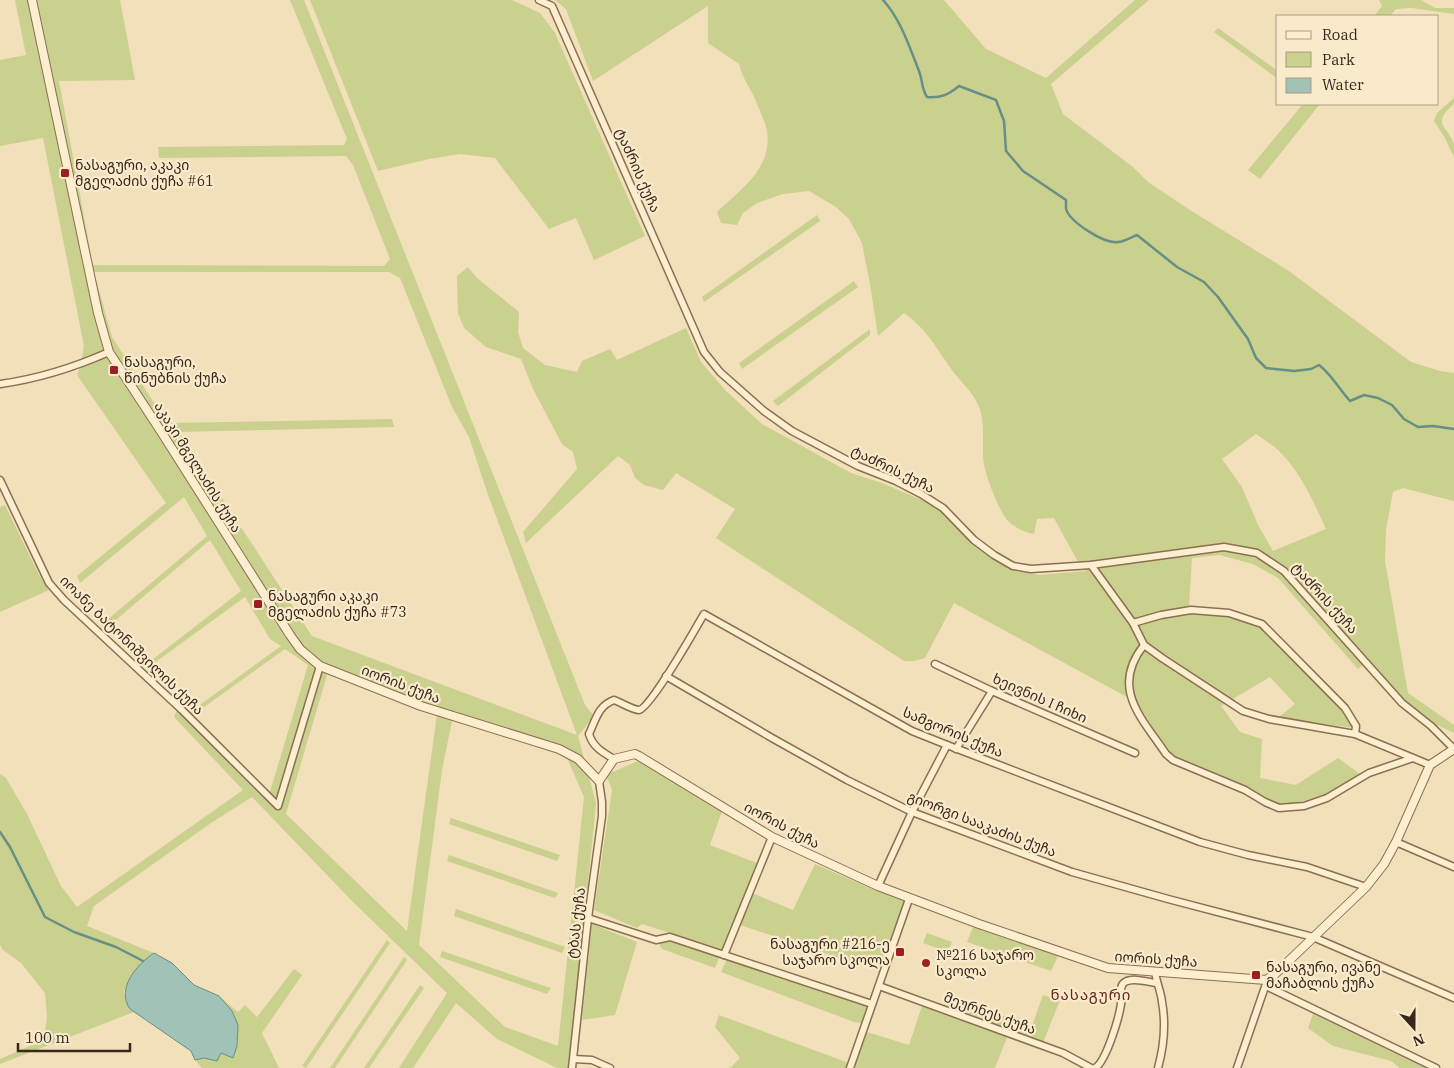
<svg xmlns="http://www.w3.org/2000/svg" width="1454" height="1068" viewBox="0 0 1454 1068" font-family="'IBM Plex Serif','Noto Sans Georgian',serif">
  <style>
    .green { fill: #cad08e; fill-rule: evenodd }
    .water { fill: #a0c2b7; stroke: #669085 }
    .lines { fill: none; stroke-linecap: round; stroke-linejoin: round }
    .stream { stroke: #669085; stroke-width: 2.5 }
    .minor-casing { stroke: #8a6f53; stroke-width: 9 }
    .tertiary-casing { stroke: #8a6f53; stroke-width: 10 }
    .minor { stroke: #fceece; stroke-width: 6 }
    .tertiary { stroke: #fceece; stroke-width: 8 }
    .poi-dot { fill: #9f1e21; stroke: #f9eacb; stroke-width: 2 }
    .labels { text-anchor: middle; stroke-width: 4.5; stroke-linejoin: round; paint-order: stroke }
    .poi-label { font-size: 14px; fill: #38281a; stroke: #f9eacb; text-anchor: start }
    .street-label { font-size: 14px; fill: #38281a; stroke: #f9eacb }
    .neighbourhood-label { font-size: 15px; letter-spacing: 1px; fill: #682515; stroke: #f9eacb }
  </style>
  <rect width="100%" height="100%" fill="#f2e0bb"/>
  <g class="green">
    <path d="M15,0H120L135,80L59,81L93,265L384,266L390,259L353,165L346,156L159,158L158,147L344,145L347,139L290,0H304L585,705L594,716L578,736L596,803L572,1046L568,1068H557L497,1039L456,1003L413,1068H399L447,993L352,901L252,797L211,823L94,906L87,926L154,953C135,966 134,973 124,992L130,1009L134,1012L0,1064V1059L44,1040L47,1016L45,993L21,963L3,950L0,945V774L6,778L27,814L61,886L77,907L243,790L174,717L180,702L190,712L281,646L270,639L245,597L150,666L148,663L241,591L210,540L104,630L101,625L207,536L184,497L80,583L77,576L166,503L77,375L80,368L84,346L43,138L0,146V60L26,55ZM94,272H389L400,278L452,407L469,437L487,492L577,735L312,636L179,432L394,427L392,419L167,423L112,337ZM285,649L308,665L270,792L193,715ZM328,672L438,707L407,931L286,814ZM454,711L545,743L568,760L584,797L558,1046L505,1027L419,945L442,770Z"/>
    <path d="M310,0H512L540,13L555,33L645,236L594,260L576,218L549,229L495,158L460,154L429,159L378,171Z"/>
    <path d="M555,0H944L986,49L1046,78L1135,0H1149L1051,84L1063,114L1133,167L1148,182L1190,210L1289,271L1411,362L1440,371L1454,373V501L1403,488L1393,492L1386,530L1385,561L1408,693L1454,725V733L1433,723L1396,693L1369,660L1358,669L1278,578L1253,564L1219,555L1192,558L1189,607L1230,610L1262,619L1350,709L1361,729L1283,718L1280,716L1295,704L1270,677L1221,706L1240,732L1262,739L1260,778L1296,785L1338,758L1360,774L1326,794L1289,805L1275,804L1245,787L1174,757L1167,751L1132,694L1127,697L954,603L925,658L914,661H904L716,538L735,509L676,473L663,490L644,485L635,478L630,465L618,456L526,543L523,532L577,469L573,452L562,444L533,389L521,359L486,347L464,328L458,313L457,276L468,267L477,278L519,312L518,332L523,348L545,365L577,372L582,361L610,349L617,360L686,328L701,362L725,390L762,424L851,473L882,483L931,504L945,514L980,550L1014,571L1039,575L1086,571L1077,560L1054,518L1037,519L1034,534C1024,532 1015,528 1007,520C1000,512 985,475 984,464C981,445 986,425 979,407C975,395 963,384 955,374C937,350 929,331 904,313L878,336L870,284L862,243L849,219L836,207L809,191L783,194L757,203L743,213L737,225L721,223L717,212C740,190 773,168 767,131C765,121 759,109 755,99C749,85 743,80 739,64L708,43V6L593,81L566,9ZM1256,434C1263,439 1271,444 1278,450C1301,472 1313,501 1326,529L1273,551L1258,525L1242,487L1222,459Z"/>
    <path d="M1379,0H1421L1435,8H1454V14L1411,8L1396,9L1390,16H1374L1382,6Z"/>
    <path d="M1218,28L1278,71V79L1214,32Z"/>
    <path d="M1454,98V104C1429,125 1450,127 1454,145C1454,149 1454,154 1454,157L1445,138L1434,121L1437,113Z"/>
    <path d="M1303,104H1320L1260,179L1248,170Z"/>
    <path d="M817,215L820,221L704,302L702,297Z"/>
    <path d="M854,281L858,287L742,369L739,363Z"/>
    <path d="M870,329V335L778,406L773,401Z"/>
    <path d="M5,505L39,575L49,590L0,612V507Z"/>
    <path d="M640,760L722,811L710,845L757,863L725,951L642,924L637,928L594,910L612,790L606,775Z"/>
    <path d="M451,817V818L560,855L557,861L449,824Z"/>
    <path d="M449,855L558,893L555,898L447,861Z"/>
    <path d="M815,864L872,889L905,900L881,972L740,925L752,893L793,910Z"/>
    <path d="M456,909L565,947L562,953L454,916Z"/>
    <path d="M592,924L637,942L615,1015L582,1020Z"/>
    <path d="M973,927L1058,956L1051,971L967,942Z"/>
    <path d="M927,933L952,942L948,952L923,943Z"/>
    <path d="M387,940L390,943L306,1068L302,1066Z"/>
    <path d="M670,940L720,956L715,968L662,949L660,946V943Z"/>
    <path d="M442,951L551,988L547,994L440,957Z"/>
    <path d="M404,957L407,960L335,1068H330Z"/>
    <path d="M727,959L865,1005C868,1011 864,1018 861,1023L854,1022L721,972Z"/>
    <path d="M294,969L302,975L262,1033L279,1068H202L195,1060L204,1058L217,1061L221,1053L232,1058V1011L219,996L238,1012L245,1005L257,1017Z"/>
    <path d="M420,985L424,988L369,1068H364Z"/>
    <path d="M1043,995L1060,1000L1043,1043L943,1007L947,996L1032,1026Z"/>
    <path d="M922,1006L1008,1035L995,1068H854L867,1032L909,1045Z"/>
    <path d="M1313,1014L1425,1068H1400L1391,1061L1333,1046L1308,1028Z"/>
    <path d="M719,1015L849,1063L847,1068H730L740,1058L715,1027Z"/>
  </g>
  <path class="water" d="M154,953L172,963L194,985L219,996L232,1011L238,1025L237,1046L233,1058L221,1053L217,1061L204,1058L195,1060L191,1051L130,1009C116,989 136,965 154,953Z"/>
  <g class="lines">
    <g class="stream">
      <path d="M883,0C901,20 909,46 919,71C923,81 921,88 927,97C941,98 948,95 959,86L996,100L1004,121L1006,151L1023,171L1066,200C1066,203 1066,206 1066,209C1070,222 1104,244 1118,242C1124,242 1132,237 1137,235L1177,267L1204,282L1218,297L1248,339L1256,358L1266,368L1294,371L1311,369L1319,365C1332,375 1339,389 1350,401L1364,395L1378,398L1392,405L1404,419L1418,427L1433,426L1454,429"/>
      <path d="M0,832L10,847L45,917L74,932L116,947L143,961"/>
    </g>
    <g class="minor-casing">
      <g id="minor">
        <path d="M539,0L552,6L704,352L720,372L764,411L792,431L858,466L896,481L921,494L943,508L974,540L994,555L1013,566L1031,569L1091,565L1224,547L1257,553L1284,571L1402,703L1431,726L1454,749"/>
        <path d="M0,384C37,379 75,367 109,352"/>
        <path d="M0,480L49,583L64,600L182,710L278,806L320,666"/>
        <path d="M1091,565L1133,623L1144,645L1162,658L1243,711L1269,719L1355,734L1430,765"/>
        <path d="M1133,623L1161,615L1191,610L1229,613L1262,624L1345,708L1356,726L1355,734"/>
        <path d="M1144,645C1110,688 1141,717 1166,754L1173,760L1245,790L1265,802L1279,808L1304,806L1327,798L1369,773L1413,758"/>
        <path d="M935,664L992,691L1135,753"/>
        <path d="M666,676L772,738L847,780L912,812L1072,872L1168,899L1313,937L1454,998"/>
        <path d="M956,749L992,691"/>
        <path d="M614,759C602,752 593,747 589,734C596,719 598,706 614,700C620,702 633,710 639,710C650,709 696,628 704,614L912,731L947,745L1200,842L1248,855L1307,867L1366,887"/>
        <path d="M1396,842L1454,867"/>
        <path d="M878,886L912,812L947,745"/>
        <path d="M588,918L656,940L670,937L872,1004"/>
        <path d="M724,955L772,837"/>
        <path d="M1155,971C1156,982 1161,991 1162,1002C1166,1024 1164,1046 1158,1068"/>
        <path d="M879,986L1063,1053L1091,1068"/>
        <path d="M1266,986L1436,1068"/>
        <path d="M574,1059L592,1060L610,1068"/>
        <path d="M572,1068L588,918L602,816V802L599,781"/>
        <path d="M850,1068L909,899"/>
        <path d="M1095,1068C1106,1062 1119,1018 1121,1004C1122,997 1118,986 1125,982C1133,977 1148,982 1156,983"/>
        <path d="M1237,1068L1266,984"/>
      </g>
    </g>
    <g class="tertiary-casing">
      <path id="tertiary" d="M32,0L98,313L109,352L162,433L290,635L300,649L320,666L421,706L559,749L578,759L599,781L614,759L635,754L639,756L772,837L878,886L979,924L1108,968L1266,980L1274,975L1366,887L1384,864L1396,842L1430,765L1454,749"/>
    </g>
    <use href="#minor" class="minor"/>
    <use href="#tertiary" class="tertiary"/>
  </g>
  <g class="poi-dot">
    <rect x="60" y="168" width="10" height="10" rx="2.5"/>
    <rect x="109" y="365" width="10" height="10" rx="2.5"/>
    <rect x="253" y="599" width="10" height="10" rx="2.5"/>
    <rect x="895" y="947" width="10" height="10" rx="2.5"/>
    <circle cx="926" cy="963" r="5"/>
    <rect x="1251" y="970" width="10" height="10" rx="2.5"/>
  </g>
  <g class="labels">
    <g class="poi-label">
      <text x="75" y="170">ნასაგური, აკაკი<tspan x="75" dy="16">მგელაძის ქუჩა #61</tspan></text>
      <text x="124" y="367">ნასაგური,<tspan x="124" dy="16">წინუბნის ქუჩა</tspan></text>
      <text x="268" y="601">ნასაგური აკაკი<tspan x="268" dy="16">მგელაძის ქუჩა #73</tspan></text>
      <text x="890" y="949" text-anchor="end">ნასაგური #216-ე<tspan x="890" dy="16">საჯარო სკოლა</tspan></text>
      <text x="936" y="960">№216 საჯარო<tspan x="936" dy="16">სკოლა</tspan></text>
      <text x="1266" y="972">ნასაგური, ივანე<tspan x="1266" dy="16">მაჩაბლის ქუჩა</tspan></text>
    </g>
    <g class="street-label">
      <text transform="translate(638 170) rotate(66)" y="5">ტაძრის ქუჩა</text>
      <text transform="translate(198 467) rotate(58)" y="5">აკაკი მგელაძის ქუჩა</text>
      <text transform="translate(893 469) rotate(26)" y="5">ტაძრის ქუჩა</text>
      <text transform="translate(1325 598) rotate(48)" y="5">ტაძრის ქუჩა</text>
      <text transform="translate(132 645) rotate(44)" y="5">იოანე ბატონიშვილის ქუჩა</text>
      <text transform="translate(401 684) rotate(21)" y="5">იორის ქუჩა</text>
      <text transform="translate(1040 698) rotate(24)" y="5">ხეივნის I ჩიხი</text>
      <text transform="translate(953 732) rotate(23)" y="5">სამგორის ქუჩა</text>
      <text transform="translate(982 824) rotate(21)" y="5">გიორგი სააკაძის ქუჩა</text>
      <text transform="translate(782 825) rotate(28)" y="5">იორის ქუჩა</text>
      <text transform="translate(576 923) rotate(-83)" y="5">ტბას ქუჩა</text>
      <text transform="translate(1156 959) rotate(4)" y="5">იორის ქუჩა</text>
      <text transform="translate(990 1013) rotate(20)" y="5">მეურნეს ქუჩა</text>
    </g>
    <g class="neighbourhood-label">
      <text x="1091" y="1000">ნასაგური</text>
    </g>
  </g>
  <rect x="1276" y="15" width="162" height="90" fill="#f9eacb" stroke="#ac9c84"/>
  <rect x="1286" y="31" width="25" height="8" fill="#fceece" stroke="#ac9c84"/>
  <text x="1322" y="40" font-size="15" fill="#38281a">Road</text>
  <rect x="1286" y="52" width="25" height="15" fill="#cad08e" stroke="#ac9c84"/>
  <text x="1322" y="65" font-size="15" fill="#38281a">Park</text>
  <rect x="1286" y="78" width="25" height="15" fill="#a0c2b7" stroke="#ac9c84"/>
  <text x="1322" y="90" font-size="15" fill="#38281a">Water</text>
  <g transform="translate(1414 1028) rotate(159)" stroke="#f9eacb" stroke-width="4" paint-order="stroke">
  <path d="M0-4L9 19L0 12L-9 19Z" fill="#38281a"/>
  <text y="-8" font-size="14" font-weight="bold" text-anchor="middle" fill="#38281a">N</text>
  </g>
  <path d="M18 1043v8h112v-8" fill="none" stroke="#38281a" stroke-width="2.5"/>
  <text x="25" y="1043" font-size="15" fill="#38281a" stroke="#f9eacb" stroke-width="4" paint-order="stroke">100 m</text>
</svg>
